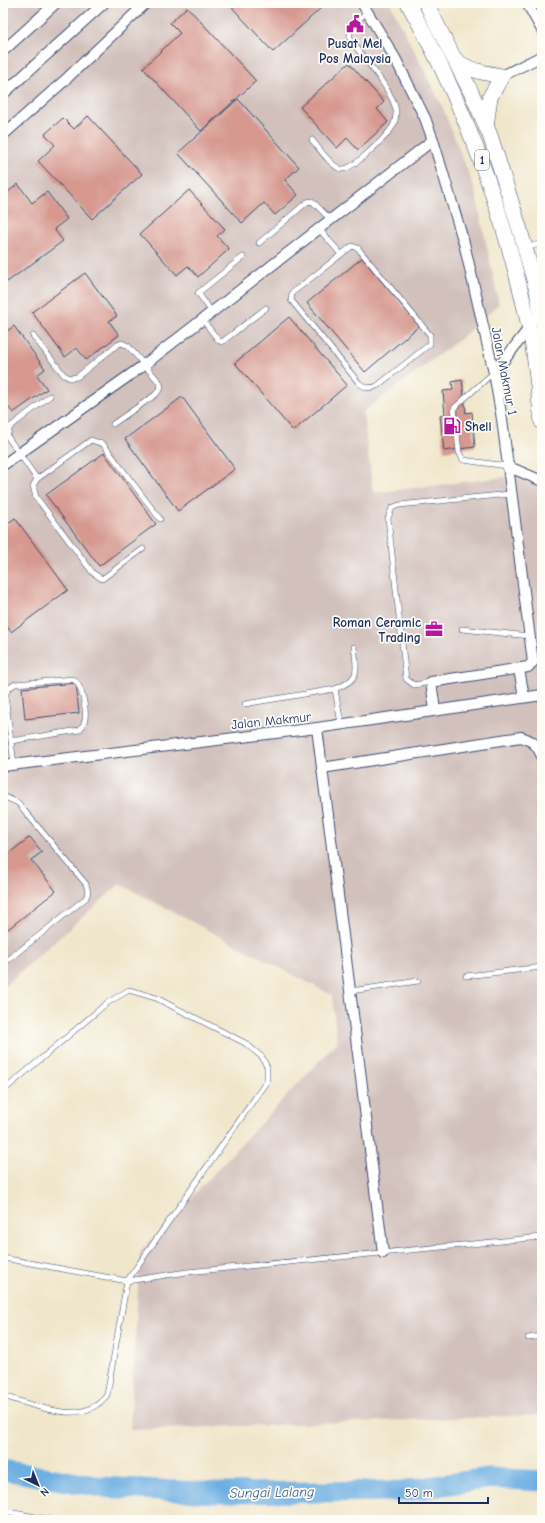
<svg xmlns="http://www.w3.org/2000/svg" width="545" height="1523" viewBox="0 0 545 1523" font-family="'Comic Neue',sans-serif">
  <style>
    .industrial { fill: #d1c0bc }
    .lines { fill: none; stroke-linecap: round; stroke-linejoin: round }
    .river { stroke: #6dafe2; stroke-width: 21 }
    .building { fill: #d6988f }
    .lane-casing { stroke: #3b4a6e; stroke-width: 6 }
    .street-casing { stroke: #3b4a6e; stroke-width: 12 }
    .primary-casing { stroke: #3b4a6e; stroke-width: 16 }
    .lane { stroke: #fff; stroke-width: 5 }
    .street { stroke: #fff; stroke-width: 10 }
    .primary { stroke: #fff; stroke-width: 15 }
    .labels { text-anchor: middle; stroke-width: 3.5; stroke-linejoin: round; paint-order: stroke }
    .shield { fill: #fdfcf7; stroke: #5f6c8c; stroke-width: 1 }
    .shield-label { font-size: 12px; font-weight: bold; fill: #1b2f5e }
    .poi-label { font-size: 13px; font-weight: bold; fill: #1b2f5e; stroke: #fdfcf7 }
    .street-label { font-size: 13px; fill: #1b2f5e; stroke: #fdfcf7 }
    .water-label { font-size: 14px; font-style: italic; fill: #385c8c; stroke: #fdfcf7 }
  </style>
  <rect width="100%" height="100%" fill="#fdfcf7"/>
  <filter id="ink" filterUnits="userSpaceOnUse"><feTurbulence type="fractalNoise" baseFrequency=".025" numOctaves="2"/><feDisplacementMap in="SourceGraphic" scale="8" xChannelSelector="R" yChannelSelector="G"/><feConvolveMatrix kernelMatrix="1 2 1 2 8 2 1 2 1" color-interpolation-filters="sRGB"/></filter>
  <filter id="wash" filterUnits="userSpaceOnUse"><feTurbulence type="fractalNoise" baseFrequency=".012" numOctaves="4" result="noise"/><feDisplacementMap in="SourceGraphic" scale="16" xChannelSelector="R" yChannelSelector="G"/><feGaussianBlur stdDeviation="0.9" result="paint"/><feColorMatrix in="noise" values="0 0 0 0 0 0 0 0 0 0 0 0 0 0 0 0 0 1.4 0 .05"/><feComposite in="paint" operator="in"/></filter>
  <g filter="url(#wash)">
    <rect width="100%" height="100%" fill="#f0e6cb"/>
    <path class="industrial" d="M3,3H390L442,106L475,190L499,304L460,339L363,412L373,493L538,473L542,511V1415L130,1430L140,1252L337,1042L332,995L120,884L3,987Z"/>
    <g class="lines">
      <path class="river" d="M3,1470L101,1487L217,1493L403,1491L489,1478L542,1481"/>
    </g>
    <g id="blocks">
      <g class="building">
        <path d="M228,3H319L322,7L273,52Z"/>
        <path d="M187,7L256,81L201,131L143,68L180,33L170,23Z"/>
        <path d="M349,63L384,102L377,109L388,122L358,150L347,138L337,148L300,107Z"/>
        <path d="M238,99L299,167L285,180L298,195L275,215L264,203L242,223L178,153Z"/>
        <path d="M88,116L142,174L92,219L38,161L55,145L45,134L63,118L74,129Z"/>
        <path d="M18,184L32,203L47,192L67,219L54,229L63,241L7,282L3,276V196Z"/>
        <path d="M189,190L225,229L217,236L229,249L198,277L188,266L177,275L140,234Z"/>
        <path d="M362,258L419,326L365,372L307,303Z"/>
        <path d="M85,273L117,316L109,321L119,335L86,360L77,348L65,357L32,312Z"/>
        <path d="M289,317L347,385L293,431L235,363Z"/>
        <path d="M14,326L45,369L37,375L47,389L13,413L4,401L3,402V334Z"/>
        <path d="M462,380L466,413L472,412L475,447L444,451L440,416L445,415L443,391L453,390L452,382Z"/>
        <path d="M182,397L235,469L178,511L125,439Z"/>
        <path d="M104,453L156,524L99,566L46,495Z"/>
        <path d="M15,518L68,590L11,632L3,621V527Z"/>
        <path d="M76,683L79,713L25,719L22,688Z"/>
        <path d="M30,837L42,852L31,860L56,891L3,933V858Z"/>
      </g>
    </g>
  </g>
  <g filter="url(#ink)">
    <use href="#blocks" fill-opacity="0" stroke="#3b4a6e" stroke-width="1"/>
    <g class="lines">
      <g class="lane-casing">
        <g id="lane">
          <path d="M312,140C318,147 333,169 342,169C353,170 387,136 393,126C395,122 396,116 396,111C394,92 362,56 350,39C348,26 359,20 368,11"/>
          <path d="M319,229L340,253"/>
          <path d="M259,243L307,202L312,201L331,220"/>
          <path d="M352,246L358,248L361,252L430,335V344L377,386C369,389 365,388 359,383L291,300L292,293Z"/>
          <path d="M526,248L542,243"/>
          <path d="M212,312L198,293L243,257"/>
          <path d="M202,319L219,341L222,342L266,308"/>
          <path d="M33,336L64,375L70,378L77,377L117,345L122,343L128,346L160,383L161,388L155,395L113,424"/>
          <path d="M493,373L454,408L459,452L463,460L507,466"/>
          <path d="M50,396L10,427L7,436L37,479L33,486L36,497L93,573L102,579L143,549"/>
          <path d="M37,479L91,440L103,444L160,519"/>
          <path d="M462,629L530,636"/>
          <path d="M431,682L414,685L406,679L388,518L392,508L399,505L510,494"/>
          <path d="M335,689C361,679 357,671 354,647"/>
          <path d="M245,704L335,689L341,724"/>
          <path d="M11,741L79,730C81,728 83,726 84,723C88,713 82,684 73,679L15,684L9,688L5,695L14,764"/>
          <path d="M3,796L18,803L86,884L88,892L86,898L3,964"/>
          <path d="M466,976L542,967"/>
          <path d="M351,991L418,981"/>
          <path d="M3,1091L107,1003L129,990L156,998L245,1043L262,1057L267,1067V1081L127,1281L187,1272L542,1237"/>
          <path d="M3,1258L127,1281L107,1395C82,1428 36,1405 3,1396"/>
          <path d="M528,1338L542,1336"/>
          <path d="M3,1511L52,1520"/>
        </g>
      </g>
      <g class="street-casing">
        <g id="street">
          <path d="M362,3L395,58L425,118L433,140L464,243L494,373L502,419L533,662L528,667L431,682L435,710"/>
          <path d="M527,3L542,30"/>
          <path d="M3,51L56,3"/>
          <path d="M502,76L542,56"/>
          <path d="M3,94L104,3"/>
          <path d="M3,135L64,81L146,3"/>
          <path d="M494,373L530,327"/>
          <path d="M3,465L144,365L433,140"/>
          <path d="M507,466L542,481"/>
          <path d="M519,669L524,697"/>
          <path d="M317,728L383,1253"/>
          <path d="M3,766L317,728L542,695"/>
          <path d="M322,768L521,737C533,741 538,745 542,757"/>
        </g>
      </g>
      <g class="primary-casing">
        <g id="primary">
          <path d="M408,3C465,104 504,213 529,326C536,357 538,391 542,422"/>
          <path d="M426,3L471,92L490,135L520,230L537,291L542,319"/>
          <path d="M456,60C469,71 485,73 502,76L490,97L486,127"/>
        </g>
      </g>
      <use href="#lane" class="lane"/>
      <use href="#street" class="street"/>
      <use href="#primary" class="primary"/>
    </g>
  </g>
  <defs>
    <g id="civic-bare" transform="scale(1.38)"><path d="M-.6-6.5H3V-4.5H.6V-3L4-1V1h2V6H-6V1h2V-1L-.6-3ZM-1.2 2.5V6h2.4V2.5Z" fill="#b5179e" stroke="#fdfcf7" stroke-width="2.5" paint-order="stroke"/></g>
    <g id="fuel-bare" transform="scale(1.38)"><path d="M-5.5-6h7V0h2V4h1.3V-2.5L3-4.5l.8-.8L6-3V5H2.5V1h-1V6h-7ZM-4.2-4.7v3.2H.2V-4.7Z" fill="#b5179e" stroke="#fdfcf7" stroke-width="2.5" paint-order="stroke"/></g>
    <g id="office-bare" transform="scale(1.38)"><path d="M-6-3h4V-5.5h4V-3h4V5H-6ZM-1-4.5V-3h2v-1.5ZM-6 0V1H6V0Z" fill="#b5179e" stroke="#fdfcf7" stroke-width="2.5" paint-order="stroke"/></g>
  </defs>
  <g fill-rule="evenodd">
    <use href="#civic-bare" x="355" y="24"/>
    <use href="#fuel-bare" x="452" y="426"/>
    <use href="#office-bare" x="434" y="629"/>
  </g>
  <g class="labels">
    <rect class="shield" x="475" y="150" width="14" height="20" rx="3"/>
    <g class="shield-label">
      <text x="482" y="164">1</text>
    </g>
    <g class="poi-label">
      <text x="355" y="48">Pusat Mel<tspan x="355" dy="15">Pos Malaysia</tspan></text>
      <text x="465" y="431" text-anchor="start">Shell</text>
      <text x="421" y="627" text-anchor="end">Roman Ceramic<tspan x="421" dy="15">Trading</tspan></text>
    </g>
    <g class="street-label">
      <text transform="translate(505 371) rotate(79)" y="5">Jalan Makmur 1</text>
      <text transform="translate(271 720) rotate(-6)" y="5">Jalan Makmur</text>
    </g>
    <g class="water-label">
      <text transform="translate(272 1492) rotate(-1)" y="5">Sungai Lalang</text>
    </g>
  </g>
  <rect width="545" height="1523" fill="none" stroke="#fdfcf7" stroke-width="16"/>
  <g transform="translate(38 1485) rotate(137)" stroke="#fdfcf7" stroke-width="3" paint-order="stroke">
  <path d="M0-3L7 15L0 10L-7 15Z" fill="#1b2f5e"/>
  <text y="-6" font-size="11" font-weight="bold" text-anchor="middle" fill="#1b2f5e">N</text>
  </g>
  <path d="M399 1497v6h89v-6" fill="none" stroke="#1b2f5e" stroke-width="2"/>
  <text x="405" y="1497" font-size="12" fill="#1b2f5e" stroke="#fdfcf7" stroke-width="3" paint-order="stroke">50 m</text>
</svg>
